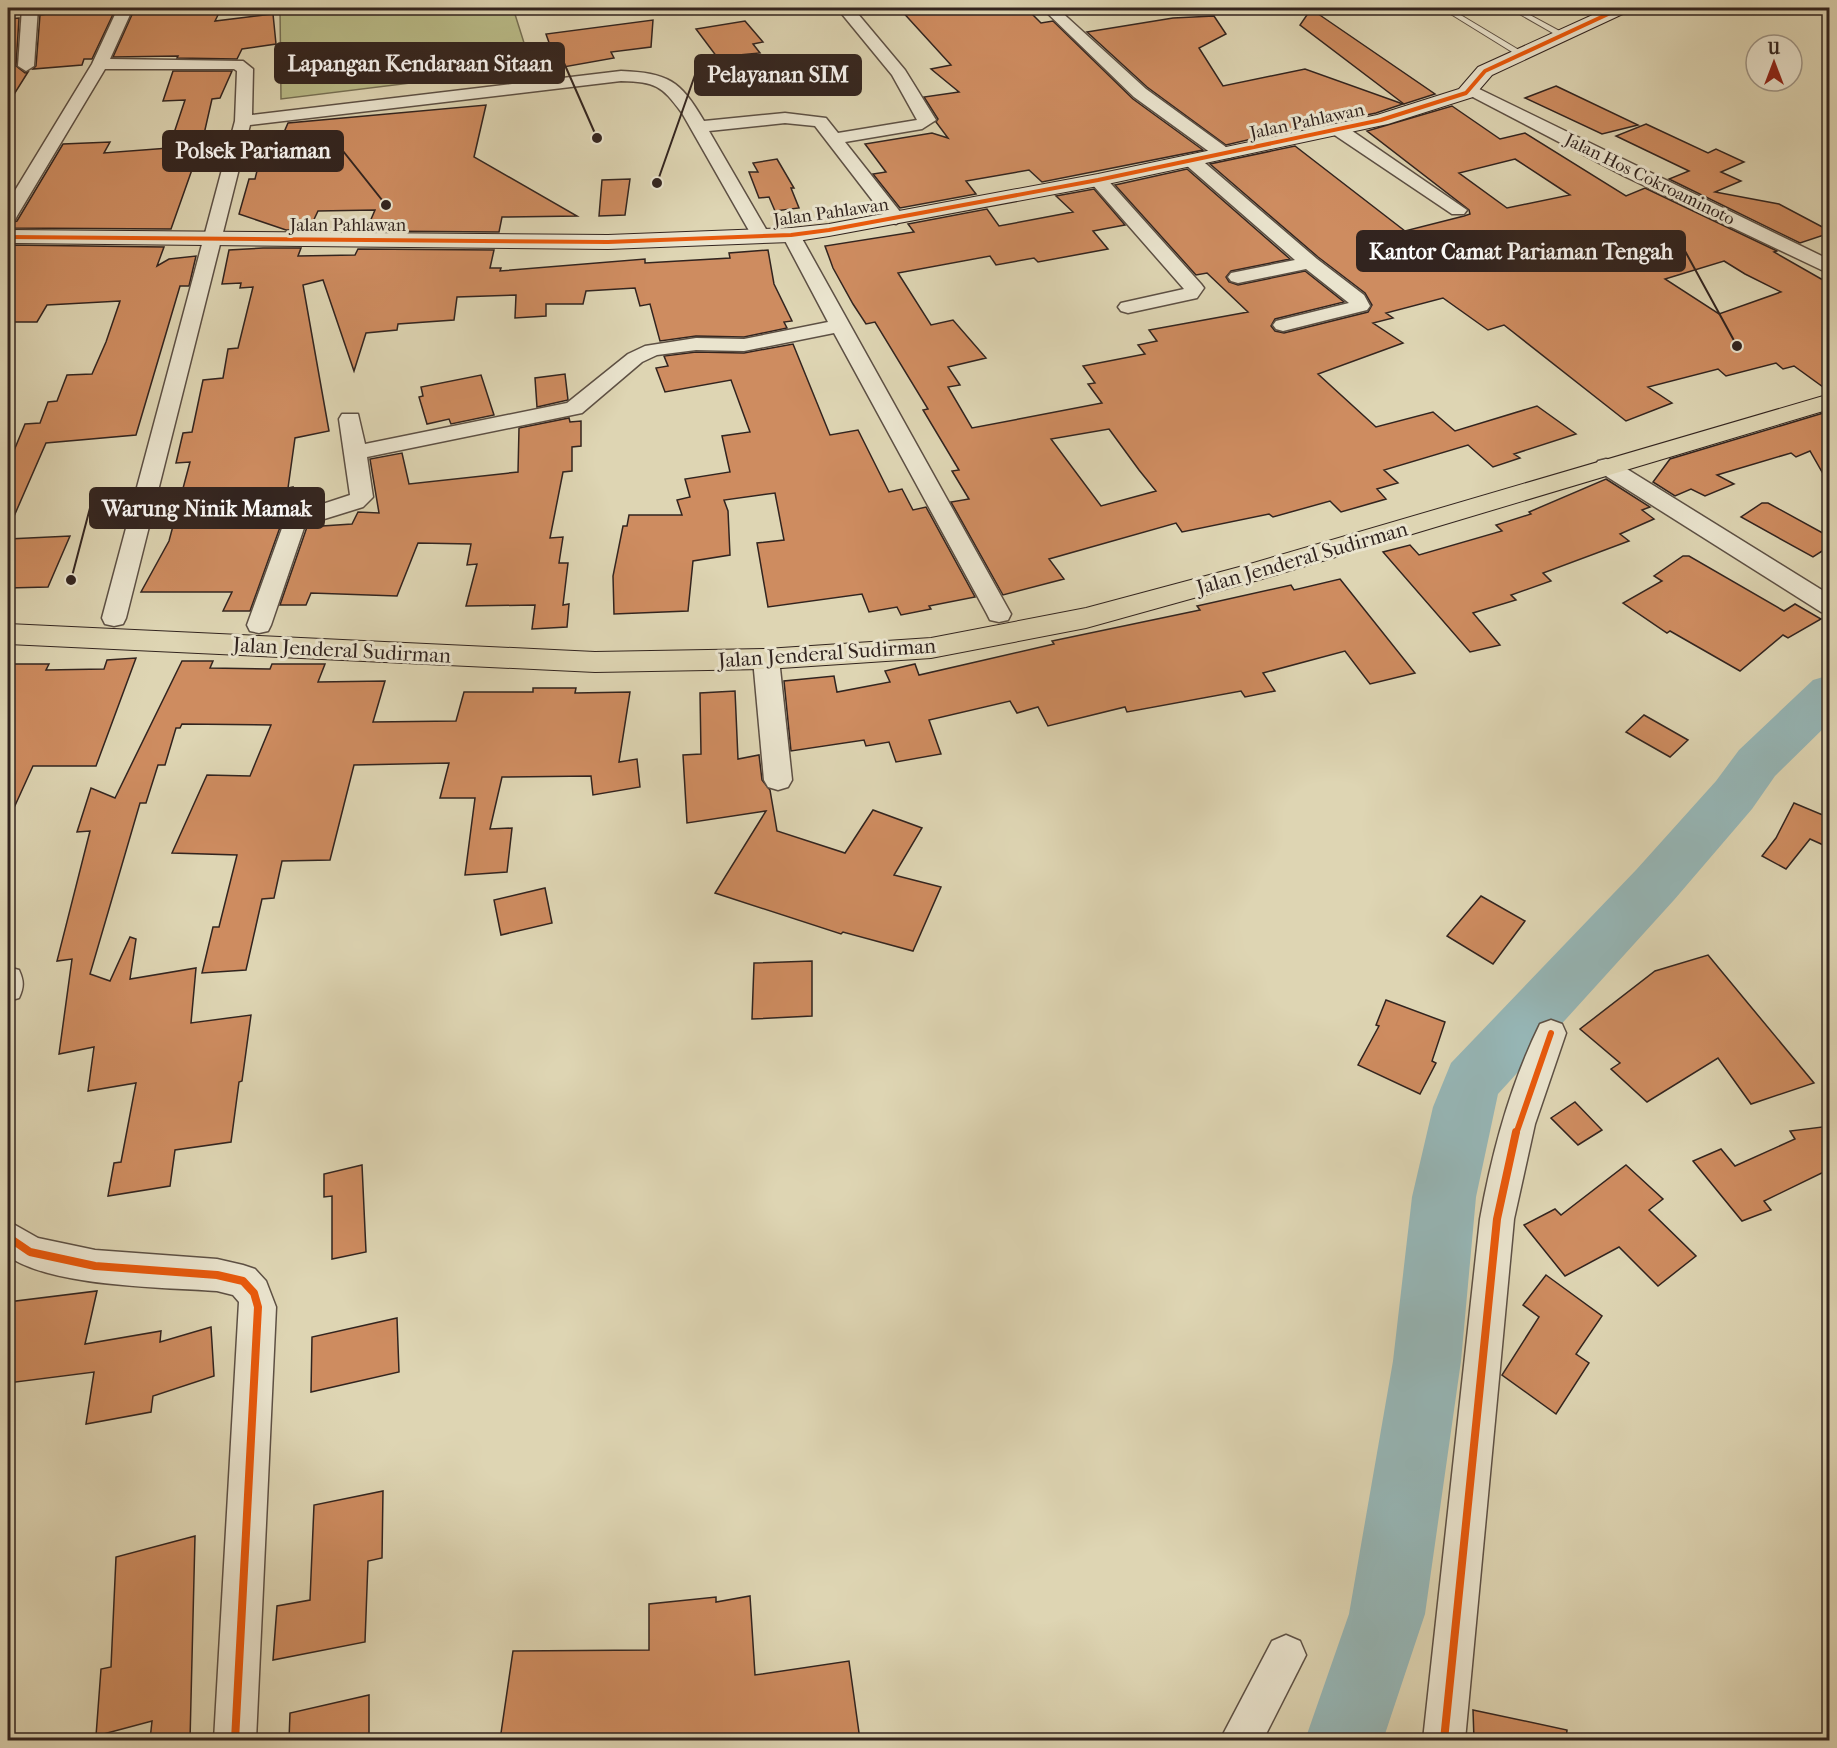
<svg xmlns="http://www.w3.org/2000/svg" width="1837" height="1748" viewBox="0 0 1837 1748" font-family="'IM FELL French Canon',serif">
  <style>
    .green { fill: #b9bb88; stroke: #767054; stroke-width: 1.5 }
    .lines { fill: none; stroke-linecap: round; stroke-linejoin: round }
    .river { fill: #96b6b6; fill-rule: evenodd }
    .building { fill: #ce8c60; stroke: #32241f; stroke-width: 1.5; fill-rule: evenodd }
    .lane-casing { stroke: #5d5044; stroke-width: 2 }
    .street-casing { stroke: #5d5044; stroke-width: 3 }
    .secondary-casing { stroke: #32241f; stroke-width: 2 }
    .primary-casing { stroke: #32241f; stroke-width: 2 }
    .lane { fill: #eae4ce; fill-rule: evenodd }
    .street { fill: #eae4ce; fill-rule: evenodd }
    .secondary { fill: #eae4ce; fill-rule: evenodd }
    .primary { fill: #ded5b3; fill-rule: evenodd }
    .cycleway-far2-casing { stroke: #eae4ce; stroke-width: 6 }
    .cycleway-far1-casing { stroke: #eae4ce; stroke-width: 10 }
    .cycleway-casing { stroke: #eae4ce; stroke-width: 11 }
    .cycleway-far2 { stroke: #e8590c; stroke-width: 4 }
    .cycleway-far1 { stroke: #e8590c; stroke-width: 6 }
    .cycleway { stroke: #e8590c; stroke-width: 8 }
    .labels { text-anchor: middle; stroke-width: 6; stroke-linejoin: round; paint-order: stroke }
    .far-street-label { font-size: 18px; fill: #32241f; stroke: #eae4ce }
    .street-label { font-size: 21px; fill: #32241f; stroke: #eae4ce }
    .leader { fill: none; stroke: #32241f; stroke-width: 2 }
    .callout-dot { fill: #32241f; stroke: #eae4ce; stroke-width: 2 }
    .callout { fill: #32241f; stroke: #32241f; stroke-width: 2 }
    .callout-label { font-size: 22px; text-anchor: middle; font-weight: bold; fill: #fff }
  </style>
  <rect width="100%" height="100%" fill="#ded5b3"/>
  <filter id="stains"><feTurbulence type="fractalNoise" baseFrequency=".00333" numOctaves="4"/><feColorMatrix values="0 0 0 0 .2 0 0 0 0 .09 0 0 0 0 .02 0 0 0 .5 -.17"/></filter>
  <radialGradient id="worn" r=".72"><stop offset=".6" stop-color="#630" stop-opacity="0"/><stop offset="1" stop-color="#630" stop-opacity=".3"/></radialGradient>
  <path class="green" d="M280,8H513L532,68L281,99Z"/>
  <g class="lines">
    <path class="river" d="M1830,675V722L1775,776L1752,809L1674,900L1498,1094L1476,1197L1461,1361L1425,1614L1383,1740H1305L1349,1614L1393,1361L1412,1197L1433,1107L1451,1063L1636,870L1716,781L1739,750L1813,680Z"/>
  </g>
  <g class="building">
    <path d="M59,8H116L92,59H84L82,65L33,69L36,66L40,15L55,13Z"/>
    <path d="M135,8L221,9L215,21L273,14L276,44L242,49L237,59L177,58L178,56L113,57Z"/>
    <path d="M899,8H1026L1041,23L1053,21L1133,99L1203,150L1042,182L1029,170L966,181L976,194L900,208L873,174L886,172L865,144L932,133L948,138L936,122L938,119L924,97L959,92L931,69L951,65Z"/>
    <path d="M1311,9L1435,94L1404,104L1300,25Z"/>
    <path d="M1214,16L1226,34L1199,48L1223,86L1305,69L1403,104L1376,113L1352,118L1349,116L1226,145L1147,87L1087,32L1173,18Z"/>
    <path d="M19,18L16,66L25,73L28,72L8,104V19Z"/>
    <path d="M653,20L651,47L611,52L614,58L558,68L546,34Z"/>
    <path d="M745,21L763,42L753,44L760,53L717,57L696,29Z"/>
    <path d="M173,71H232L220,98L212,99L202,143L198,144L194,164L171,229L8,228L10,223L17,221L63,144L110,142L104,153L169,148L185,100L163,101Z"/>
    <path d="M1556,86L1638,125L1602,134L1525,98Z"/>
    <path d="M486,105L474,157L577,216L502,217L499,232L366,231L375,210L318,211L309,230H286L239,214L249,179H255L263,147L278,146L288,123Z"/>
    <path d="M1452,106L1500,139L1525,133L1626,196L1645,188L1777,251L1774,252L1830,284V392L1794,366L1783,369L1776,363L1726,376L1718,369L1648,387L1672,403L1626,421L1504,325L1488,330L1443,298L1386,313L1393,318L1373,323L1403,343L1318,374L1376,427L1433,412L1455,431L1537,406L1576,434L1514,454L1520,458L1493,467L1468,445L1384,470L1398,483L1377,489L1386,499L1341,512L1330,501L1273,517L1269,514L1182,532L1176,523L1049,559L1064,579L1003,595L951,502L969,499L952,471L959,470L923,410L928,409L875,322L866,324L853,304L833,268L825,246L914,232L908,224L987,209L999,226L1073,212L1056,196L1094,189L1125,225L1093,231L1108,249L1038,262L1034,258L996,265L990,256L898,273L931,325L953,320L986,358L948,367L960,385L948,387L972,428L1102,403L1088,384L1095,383L1083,366L1145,354L1138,345L1157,341L1149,330L1248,312L1207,273L1196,275L1115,185L1187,169L1290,259L1231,271L1226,277L1229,282L1238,285L1305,271L1344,302L1275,319L1271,326L1275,331L1284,333L1368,312L1372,305L1365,293L1318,257L1210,164L1295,146L1405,231L1464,216L1470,214L1469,210L1367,131ZM1515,159L1570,195L1507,208L1459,173ZM1724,261L1745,274L1781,292L1719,314L1665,279ZM1109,429L1139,470L1156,491L1101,506L1051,439Z"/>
    <path d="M1646,124L1708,153L1716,149L1744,162L1721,172L1741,181L1715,192L1779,204L1830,231V233L1800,243L1669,179L1689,171L1616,136Z"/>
    <path d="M777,159L794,188H791L799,208L775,211L769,197L759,198L749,172H758L753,163Z"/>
    <path d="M630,179L625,215L599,216L602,180Z"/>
    <path d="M8,245L164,247L157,266L169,259L196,256L189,286H180L136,435L46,443L8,530V465L25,424L40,423L48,402L57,401L67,375L92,374L106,342L120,301L47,305L37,322H8Z"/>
    <path d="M263,248H301L298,256L355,255L358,249L494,250L490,268H501L500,271L645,259V263L730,258L729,253L768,250L774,284L792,321L784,322L787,328L744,337L696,336L660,341L650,304L640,306L635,288L586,291L583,304H546V316L515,318L516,295L457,297L454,320L398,324L397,330L366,333L354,371L323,280L303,285L329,431L295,438L288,488L293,487L290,512L283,519L250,611H223L232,592H141L169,541L190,462L176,463L183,433L192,432L203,380L223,378L228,349L238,348L253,287L240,288L241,283L222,284L229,250Z"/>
    <path d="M793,344L830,435L858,430L889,492L902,489L913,510L926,507L975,597L929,606L931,609L901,615L897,607L869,612L862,594L768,607L757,543L784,540L775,493L724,500L728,511L730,555L693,561L688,611L614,614L613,576L623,526H627L629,515H682L677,500L690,497L685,479L730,472L722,436L750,432L731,380L665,392L656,368L668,366L664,356L696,352L744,353Z"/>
    <path d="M565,374L568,400L537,407L535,378Z"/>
    <path d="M481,375L494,415L451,424L449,419L427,424L419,397L423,396L421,387Z"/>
    <path d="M1830,411V486L1810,451L1796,457L1791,453L1717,475L1734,484L1705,496L1691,489L1675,496L1653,482L1670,459Z"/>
    <path d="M569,418L570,422L581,421V446L572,447V471L563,472L550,538L563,537L559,563H568L563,605L569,604L567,627L532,629L535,605L466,606L477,564L467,565L471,544L418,543L397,596L311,593L306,605H280L307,527L352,524L358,512L379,513L370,459L402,453L409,484L518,472L519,428Z"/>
    <path d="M1606,479L1650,507L1642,510L1654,519L1620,534L1629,541L1543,573L1551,581L1511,595L1516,600L1473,613L1500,645L1470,652L1383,552L1410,545L1419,555L1502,531L1496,525L1531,514L1529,512Z"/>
    <path d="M1762,503H1768L1830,537V546L1813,557L1741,517Z"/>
    <path d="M70,536L48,587L8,588V539Z"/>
    <path d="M1683,556H1689L1784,611L1795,604L1821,619L1788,638L1783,635L1740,671L1670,631L1667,633L1623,603L1662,581L1654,576Z"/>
    <path d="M1340,579L1415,673L1370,684L1345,651L1263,673L1275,691L1245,697L1241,691L1127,712L1125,707L1048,726L1038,707L1017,713L1010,701L929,720L941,754L896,762L889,742L866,746L864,740L791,751L784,681L834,676L837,692L890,682L885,671L915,664L919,675L1054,644L1052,641L1200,610L1197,606L1291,585L1294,590Z"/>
    <path d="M136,658L96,766H33L8,821V664H49L46,670L104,669L107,660Z"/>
    <path d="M182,661H213L210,668L270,669L272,664H325L318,682L385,681L373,722L456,721L464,692H533V688H576L575,693L630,692L619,762L637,759L640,787L593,795L591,776L502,777L490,829L512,828L507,872L465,875L475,798H440L449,763L354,765L330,860L282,861L274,898L262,899L246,970L202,973L213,927H219L237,855L172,853L207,775L250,776L271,725L182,724L180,728H176L165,765H158L146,803H140L90,974L110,981L130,937L136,939L130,979L196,968L191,1023L251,1015L242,1081L239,1082L231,1142L175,1150L170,1186L108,1196L114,1163L121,1162L136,1083L88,1091L94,1047L59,1054L72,959L57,961L90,831L77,832L91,788L115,798Z"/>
    <path d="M735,691L738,759L759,755L762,780L770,790L777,831L845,853L873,810L922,828L894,875L941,887L913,951L843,932L841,934L715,893L766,811L687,823L683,755L701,754L700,693Z"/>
    <path d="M1644,715L1688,740L1670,757L1626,732Z"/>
    <path d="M1794,803L1830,818V848L1810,839L1786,869L1762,856L1776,838Z"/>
    <path d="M545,888L552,923L501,935L494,900Z"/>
    <path d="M1481,896L1525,921L1493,964L1447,936Z"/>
    <path d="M1708,955L1814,1083L1751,1104L1718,1058L1647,1102L1611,1069L1620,1063L1580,1029L1655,971Z"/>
    <path d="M812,961V1016L752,1019L754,963Z"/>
    <path d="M1386,1000L1445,1022L1432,1061L1436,1063L1420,1094L1358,1065L1379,1026L1376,1025Z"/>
    <path d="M1575,1102L1602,1130L1578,1145L1551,1118Z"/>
    <path d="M1830,1126V1169L1764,1201L1771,1210L1742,1221L1693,1161L1721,1149L1735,1166L1795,1139L1790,1131Z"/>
    <path d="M362,1165L366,1252L332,1259V1196L324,1197V1174Z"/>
    <path d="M1626,1165L1663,1199L1649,1210L1696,1256L1658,1286L1619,1247L1565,1276L1524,1225L1555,1209L1561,1215Z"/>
    <path d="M1546,1275L1602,1316L1576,1354L1589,1363L1556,1414L1502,1375L1539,1317L1523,1305Z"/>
    <path d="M97,1291L85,1344L161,1331L160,1342L211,1327L214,1376L153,1396L151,1412L86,1424L94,1372L8,1383V1302Z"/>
    <path d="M397,1318L399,1372L311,1392L312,1337Z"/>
    <path d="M383,1491L382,1558L368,1561L365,1642L273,1660L277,1606L310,1600L314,1505Z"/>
    <path d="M195,1536L190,1740H150L152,1721L96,1736L101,1669L111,1667L116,1557Z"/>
    <path d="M750,1596L755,1675L849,1661L860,1740H500L513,1651L649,1650V1604L716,1597V1602Z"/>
    <path d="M369,1695V1740H289L290,1713Z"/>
    <path d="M1473,1710L1567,1730L1566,1740H1474Z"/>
  </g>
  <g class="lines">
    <g class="lane-casing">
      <g id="lane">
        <path d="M1441,8H1449L1524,53L1517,55Z"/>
        <path d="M1509,8H1517L1565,34L1558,36Z"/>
      </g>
    </g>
    <g class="street-casing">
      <g id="street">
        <path d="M22,8H38L34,66L26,71L18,66Z"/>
        <path d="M118,8H133L110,59L243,61L253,69L252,115L621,71C668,73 680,80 704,121L785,113L826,118L838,133L917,120L892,75L837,8H853L905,70L936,120L922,129L845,142L905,218L896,224L889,222L815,126L785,123L709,131L770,236L761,242L752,236L682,113C661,85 656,82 621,81L250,125L126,618L123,624L114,626L105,624L102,618L235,121L237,71L234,69H105L17,216L15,220L8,221V202L92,64Z"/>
        <path d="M1042,8H1057L1146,89L1230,150L1233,154L1230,158H1218L1134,97Z"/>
        <path d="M1471,85L1830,260V274L1624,176L1465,93L1463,90L1465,87Z"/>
        <path d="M1339,125L1345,126L1467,210L1464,214H1452L1333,134L1330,130Z"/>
        <path d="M1192,156L1198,157L1317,259L1364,295L1370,306L1367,310L1283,331L1276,329L1273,325L1276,321L1349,303L1306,269L1238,283L1231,281L1228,277L1231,273L1295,260L1186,165L1183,161Z"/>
        <path d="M1098,175L1104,176L1201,284L1204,288L1197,298L1128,313L1121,311L1118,307L1121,303L1184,289L1092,184L1089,180Z"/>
        <path d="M791,229L800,235L1011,614L1008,620L999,622L990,620L987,614L834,333L744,351L696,350L657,355L642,362L582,413L367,457L373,497L363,507L305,525L271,625L268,631L259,633L250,631L247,625L285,520L289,515L350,495L339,419L342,414H358L365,444L567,403L628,354L645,346L696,338L744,339L828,322L782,235Z"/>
        <path d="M1606,459L1614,461L1830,595V614L1821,612L1598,471L1595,466L1598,461Z"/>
        <path d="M766,650L775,653L779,659L792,780L788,787L778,790L768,787L764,780L753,659L757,653Z"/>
        <path d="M8,967L19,970C24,981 24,987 19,998L8,1001Z"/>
        <path d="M1551,1020L1562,1024L1566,1033L1535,1124L1514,1219L1465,1740H1423L1480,1219C1492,1152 1510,1085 1540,1024Z"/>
        <path d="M8,1221L38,1238L95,1250L217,1259L243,1265L255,1269L266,1281L276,1307L256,1740H214L239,1302L233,1295L217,1291C162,1287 52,1287 8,1256Z"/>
        <path d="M1286,1635L1300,1641L1306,1655L1263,1740H1220L1272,1641Z"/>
      </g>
    </g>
    <g class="secondary-casing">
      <path id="secondary" d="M1608,8H1630L1627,12L1492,75L1473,97L1388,124L1098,186L829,236L791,242L608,249L8,243V230L608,235L791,228L829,224L1098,174L1377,115L1459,89L1478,67Z"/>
    </g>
    <g class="primary-casing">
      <path id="primary" d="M1830,394V409L1262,579L1086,628L931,658L766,669L595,672L8,644V624L595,652L766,649L931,638L1086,608L1243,566Z"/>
    </g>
    <use href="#lane" class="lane"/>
    <use href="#street" class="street"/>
    <use href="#secondary" class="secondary"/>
    <use href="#primary" class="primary"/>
    <g class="cycleway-far2-casing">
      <path id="cycleway-far2" d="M8,237L608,242L791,235L829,230L1098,180L1381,120L1466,93L1485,71L1621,8"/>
    </g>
    <g class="cycleway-far1-casing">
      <path id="cycleway-far1" d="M1516,1134L1551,1033"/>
    </g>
    <g class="cycleway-casing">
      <g id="cycleway">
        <path d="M8,1237L30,1252L95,1266L217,1275L243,1281L254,1293L258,1307L235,1740"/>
        <path d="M1444,1740L1497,1219L1516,1132"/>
      </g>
    </g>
    <use href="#cycleway-far2" class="cycleway-far2"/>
    <use href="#cycleway-far1" class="cycleway-far1"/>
    <use href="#cycleway" class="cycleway"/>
  </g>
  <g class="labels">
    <g class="far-street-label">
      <text transform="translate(1307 121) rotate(-12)" y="6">Jalan Pahlawan</text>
      <text transform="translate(1650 179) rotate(26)" y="6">Jalan Hos Cokroaminoto</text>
      <text transform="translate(831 212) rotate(-8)" y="6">Jalan Pahlawan</text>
      <text x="348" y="231">Jalan Pahlawan</text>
    </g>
    <g class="street-label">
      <text transform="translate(1302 558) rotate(-16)" y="7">Jalan Jenderal Sudirman</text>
      <text transform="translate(342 650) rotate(3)" y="7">Jalan Jenderal Sudirman</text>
      <text transform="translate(827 653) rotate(-4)" y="7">Jalan Jenderal Sudirman</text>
    </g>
  </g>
  <path class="leader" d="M597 138L564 63M657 183L695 75M386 205L343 151M1737 346L1685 251M71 580L90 508"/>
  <g class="callout-dot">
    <circle cx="597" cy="138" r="6"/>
    <circle cx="657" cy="183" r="6"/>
    <circle cx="386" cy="205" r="6"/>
    <circle cx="1737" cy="346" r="6"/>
    <circle cx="71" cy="580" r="6"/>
  </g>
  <g class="callout">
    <rect x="275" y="43" width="289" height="40" rx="6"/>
    <rect x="695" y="55" width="166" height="40" rx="6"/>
    <rect x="163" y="131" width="180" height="40" rx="6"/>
    <rect x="1357" y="231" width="328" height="40" rx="6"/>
    <rect x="90" y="488" width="234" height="40" rx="6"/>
  </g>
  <g class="callout-label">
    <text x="420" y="71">Lapangan Kendaraan Sitaan</text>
    <text x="778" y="82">Pelayanan SIM</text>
    <text x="253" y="158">Polsek Pariaman</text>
    <text x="1521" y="259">Kantor Camat Pariaman Tengah</text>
    <text x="207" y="516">Warung Ninik Mamak</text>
  </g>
  <rect width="1837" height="1748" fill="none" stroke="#ded5b3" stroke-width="30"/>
  <rect x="9" y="9" width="1819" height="1730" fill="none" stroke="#32241f" stroke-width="3"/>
  <rect x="15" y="15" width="1807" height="1718" fill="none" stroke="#32241f" stroke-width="1.5"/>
  <g transform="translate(1774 63)"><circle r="28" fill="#eae4ce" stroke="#a09788" stroke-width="1.5"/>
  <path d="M0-4.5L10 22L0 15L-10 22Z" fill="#8f2418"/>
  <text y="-9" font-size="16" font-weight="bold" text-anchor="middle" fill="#32241f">U</text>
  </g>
  <rect width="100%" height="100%" filter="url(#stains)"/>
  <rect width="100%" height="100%" fill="url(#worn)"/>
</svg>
